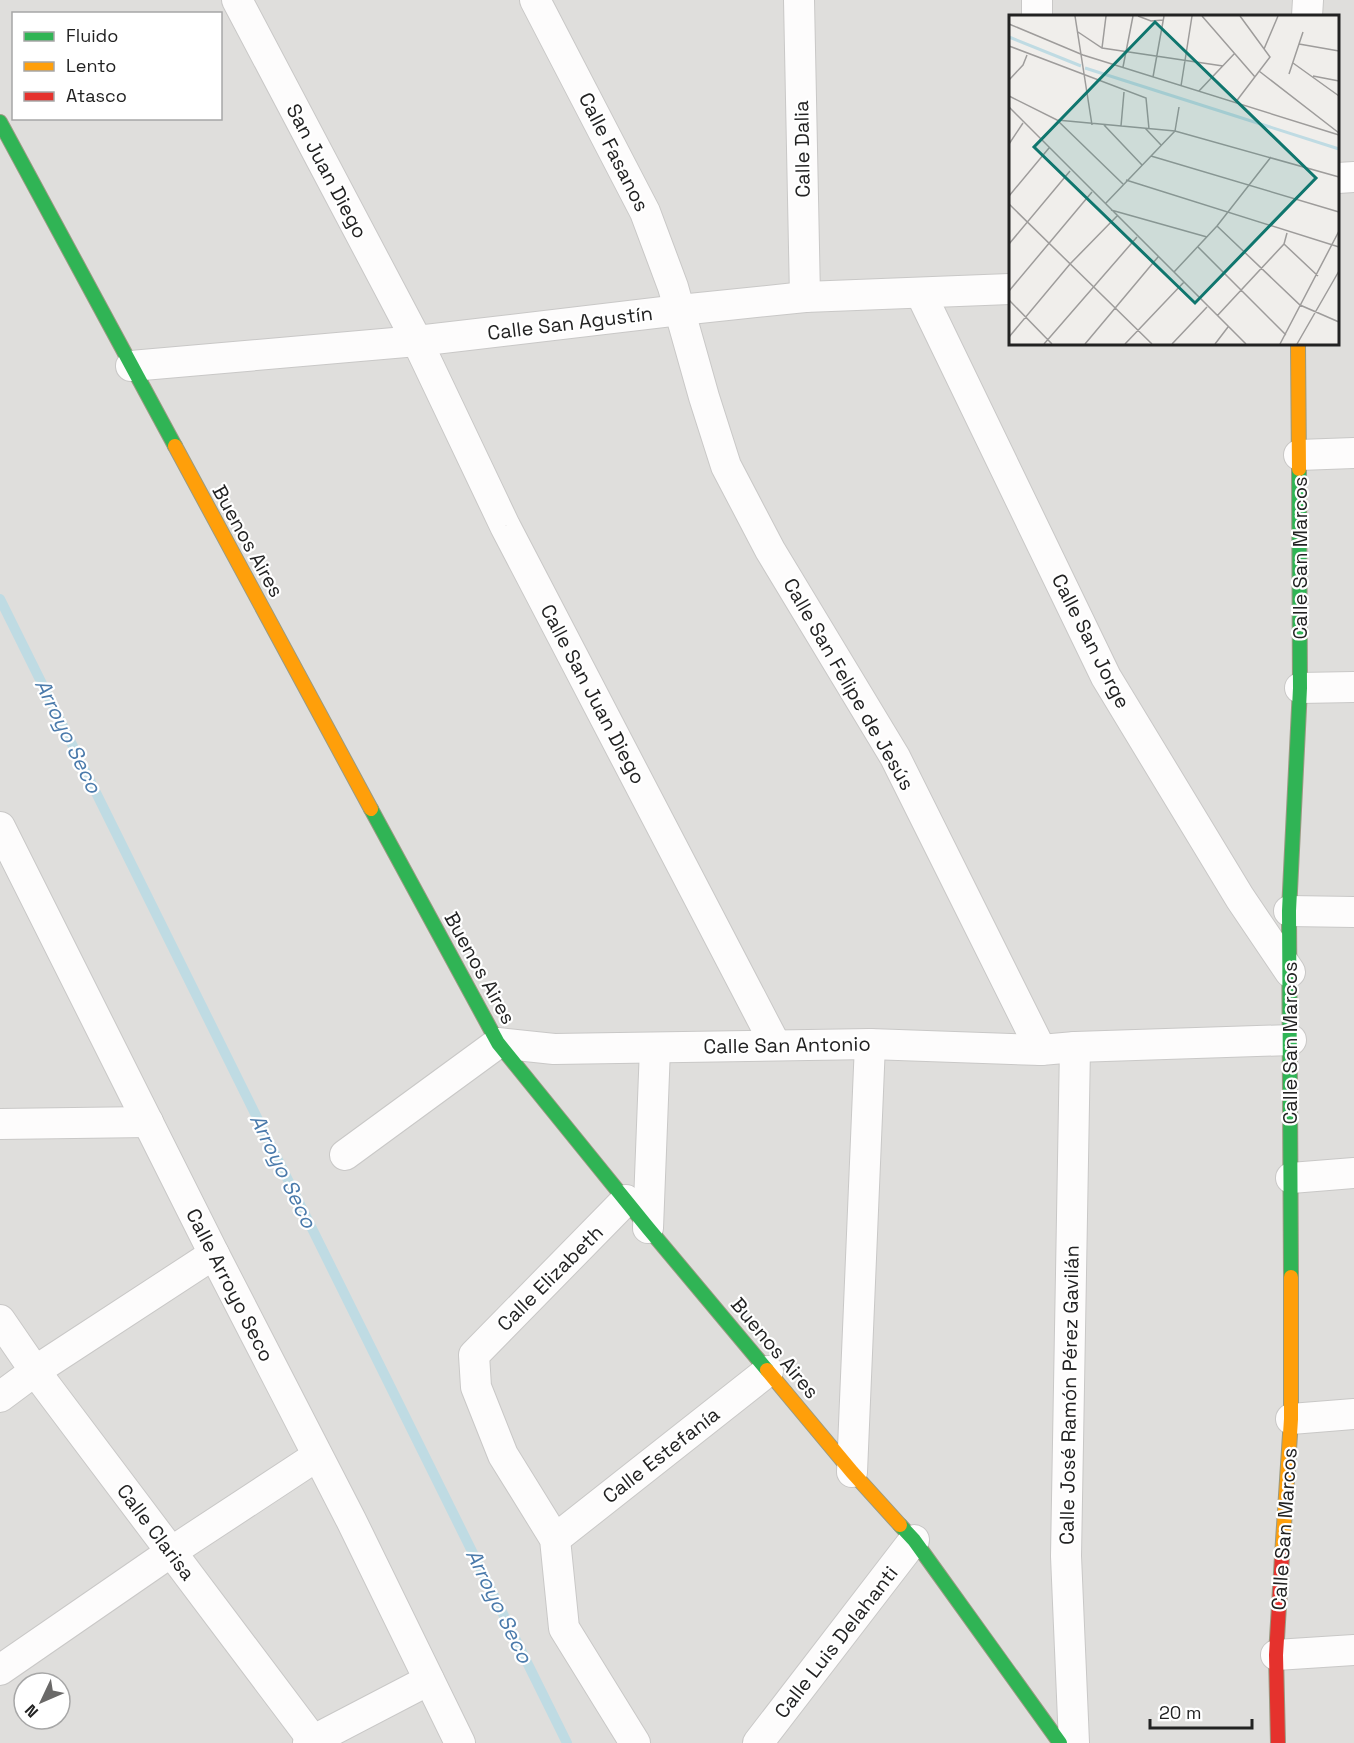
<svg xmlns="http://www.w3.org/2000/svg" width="1354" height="1743" viewBox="0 0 1354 1743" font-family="'Space Grotesk',sans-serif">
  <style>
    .residential { fill: #dfdedc; fill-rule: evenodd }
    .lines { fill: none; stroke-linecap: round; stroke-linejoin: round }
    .stream { stroke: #bfdbe3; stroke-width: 10 }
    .street-casing { stroke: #c9c8c7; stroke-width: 32 }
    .fast-casing { stroke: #999a82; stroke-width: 16 }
    .slow-casing { stroke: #999a82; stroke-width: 16 }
    .jam-casing { stroke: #999a82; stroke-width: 16 }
    .street { stroke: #fdfcfc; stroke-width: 30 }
    .fast { stroke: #30b455; stroke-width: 14 }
    .slow { stroke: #ff9f0a; stroke-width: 14 }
    .jam { stroke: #e5322d; stroke-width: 14 }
    .labels { text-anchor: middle; stroke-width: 4.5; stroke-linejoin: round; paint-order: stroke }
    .street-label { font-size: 20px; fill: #222; stroke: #fff }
    .water-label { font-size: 21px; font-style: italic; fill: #4a7aab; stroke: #fff }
    .inset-river { fill: none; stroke: #bfdbe3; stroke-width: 3 }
    .inset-road { fill: none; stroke: #9e9c9b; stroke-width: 1.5 }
    .view { fill: #0f766e; fill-opacity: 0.15; stroke: #0f766e; stroke-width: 3 }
    .inset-edge { fill: none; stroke: #222; stroke-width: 3 }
  </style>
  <rect width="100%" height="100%" fill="#f0eeeb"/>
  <path class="residential" d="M0,0H1354V1743H0ZM14,14H220V118H14ZM1010,16H1338V344H1010ZM24,1683H60V1719H24Z"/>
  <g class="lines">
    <path class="stream" d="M0,599L567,1743"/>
    <g class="street-casing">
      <g id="street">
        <path d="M237,0L417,341L505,526L775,1044"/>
        <path d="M535,0L645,212L673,287L704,397L726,466L770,550L895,757L1041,1050"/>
        <path d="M799,0L805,297"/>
        <path d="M1037,16V0"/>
        <path d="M1307,16L1308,0"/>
        <path d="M1338,178L1354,177"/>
        <path d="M921,294L1106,677L1240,898L1290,972"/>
        <path d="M131,366L417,341L680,310L805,297L1010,289"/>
        <path d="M1299,455L1354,453"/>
        <path d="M1300,688L1354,687"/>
        <path d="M0,827L214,1254L351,1520L460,1743"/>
        <path d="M1289,911L1354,912"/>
        <path d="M0,1124L148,1122"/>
        <path d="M345,1155L498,1043L554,1049L870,1044L1041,1050L1075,1047L1291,1040"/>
        <path d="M1291,1178L1354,1173"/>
        <path d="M626,1200L474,1355L476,1387L503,1455L555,1539L564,1628L635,1743"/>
        <path d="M648,1228L655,1048"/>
        <path d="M0,1320L35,1371L315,1743"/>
        <path d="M0,1397L35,1371L214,1254"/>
        <path d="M1291,1419L1354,1414"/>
        <path d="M852,1472L870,1044"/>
        <path d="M555,1539L768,1371"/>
        <path d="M1276,1655L1354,1650"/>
        <path d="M0,1670L171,1552L317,1456"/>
        <path d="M308,1743L429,1680"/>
        <path d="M758,1743L914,1540"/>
        <path d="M1074,1743L1066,1556L1075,1047"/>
      </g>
    </g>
    <g class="fast-casing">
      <g id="fast">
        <path d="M0,122L175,446"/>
        <path d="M371,809L498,1043L648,1228L767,1370"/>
        <path d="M1291,1277L1289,911L1300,688L1299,469"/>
        <path d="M900,1525L914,1540L1060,1743"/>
      </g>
    </g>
    <g class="slow-casing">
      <g id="slow">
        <path d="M1298,344L1299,469"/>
        <path d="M175,446L371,809"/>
        <path d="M767,1370L852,1472L900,1525"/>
        <path d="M1282,1556L1291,1419V1277"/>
      </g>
    </g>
    <g class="jam-casing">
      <path id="jam" d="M1278,1743L1276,1655L1282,1556"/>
    </g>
    <use href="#street" class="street"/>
    <use href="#fast" class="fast"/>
    <use href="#slow" class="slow"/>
    <use href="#jam" class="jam"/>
  </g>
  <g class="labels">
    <g class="street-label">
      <text transform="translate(802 149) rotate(-91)" y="7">Calle Dalia</text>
      <text transform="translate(614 152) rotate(63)" y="7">Calle Fasanos</text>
      <text transform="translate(327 171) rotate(62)" y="7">San Juan Diego</text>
      <text transform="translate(570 323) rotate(-7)" y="7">Calle San Agustín</text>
      <text transform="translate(248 541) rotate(61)" y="7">Buenos Aires</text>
      <text transform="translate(1300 558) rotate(-90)" y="7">Calle San Marcos</text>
      <text transform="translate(1091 641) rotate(63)" y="7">Calle San Jorge</text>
      <text transform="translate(849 684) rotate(60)" y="7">Calle San Felipe de Jesús</text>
      <text transform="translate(593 694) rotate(62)" y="7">Calle San Juan Diego</text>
      <text transform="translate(480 968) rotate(61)" y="7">Buenos Aires</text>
      <text transform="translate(1290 1043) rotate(-90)" y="7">Calle San Marcos</text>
      <text transform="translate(787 1045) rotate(-1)" y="7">Calle San Antonio</text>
      <text transform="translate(550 1278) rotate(-45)" y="7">Calle Elizabeth</text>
      <text transform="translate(230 1285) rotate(63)" y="7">Calle Arroyo Seco</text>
      <text transform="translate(775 1348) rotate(50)" y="7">Buenos Aires</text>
      <text transform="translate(1069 1395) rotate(-89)" y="7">Calle José Ramón Pérez Gavilán</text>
      <text transform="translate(661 1455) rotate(-38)" y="7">Calle Estefanía</text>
      <text transform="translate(1284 1529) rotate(-86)" y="7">Calle San Marcos</text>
      <text transform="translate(156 1532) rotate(53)" y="7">Calle Clarisa</text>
      <text transform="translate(836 1642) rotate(-52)" y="7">Calle Luis Delahanti</text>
    </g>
    <g class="water-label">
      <text transform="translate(68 736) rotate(64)" y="7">Arroyo Seco</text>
      <text transform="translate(283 1171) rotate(64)" y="7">Arroyo Seco</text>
      <text transform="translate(499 1606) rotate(64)" y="7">Arroyo Seco</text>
    </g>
  </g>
  <g transform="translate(1009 15)">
    <rect width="330" height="330" fill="#f0eeeb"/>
    <path class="inset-river" d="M0,22L72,51M76,53L330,134"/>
    <path class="inset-road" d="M66,1L83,110M129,1L142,6L154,5M193,1L246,62M0,9L74,40L330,120M69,17L93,33L214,51M290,29L330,36M0,31L137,83L140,114M93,33L97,1M255,34L269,1M284,48L330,81M114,52L124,1M250,56L330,118M280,59L294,17M304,61L330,66M144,62L155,1M0,65L14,50L18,40M172,71L183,1M190,76L226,38M0,81L48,105L166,116L330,162M226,88L261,42L231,1M0,92L237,329M48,105L114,169M95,110L133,150M112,111L115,77M136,113L152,130M166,116L170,92M0,129L14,108M142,141L330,197M117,165L330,232M0,181L40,133M0,189L143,329M96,189L166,116M102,195L198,222M208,211L291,290L330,307M0,229L61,156M275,229L309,261M189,232L277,320M165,257L208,211L262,142M0,276L83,177M0,285L43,329M208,301L275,229L278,218M0,322L61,249L108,201M35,329L128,222M76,329L149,242M116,329L175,267M163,329L198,292M206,329L219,312M271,329L330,216M288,329L330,256"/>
    <path class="view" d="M146,7L307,163L186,288L25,132Z"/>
    <rect width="330" height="330" class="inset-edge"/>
  </g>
  <rect x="12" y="12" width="210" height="108" fill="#ffffff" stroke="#a7a7a7" stroke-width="1.5"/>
  <rect x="24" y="32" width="30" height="9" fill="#30b455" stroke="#a7a7a7" stroke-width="1.5"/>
  <text x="66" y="42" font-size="18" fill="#222222">Fluido</text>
  <rect x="24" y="62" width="30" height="9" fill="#ff9f0a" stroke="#a7a7a7" stroke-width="1.5"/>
  <text x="66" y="72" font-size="18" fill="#222222">Lento</text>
  <rect x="24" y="92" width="30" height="9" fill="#e5322d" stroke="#a7a7a7" stroke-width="1.5"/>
  <text x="66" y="102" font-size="18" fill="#222222">Atasco</text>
  <g transform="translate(42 1701) rotate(226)"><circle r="28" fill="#ffffff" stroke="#a7a7a7" stroke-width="1.5"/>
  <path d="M0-4.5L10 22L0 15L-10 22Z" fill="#6a6968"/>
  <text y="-9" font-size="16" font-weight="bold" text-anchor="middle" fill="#222222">N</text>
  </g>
  <path d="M1150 1719v9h102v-9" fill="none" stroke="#222222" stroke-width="3"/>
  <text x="1159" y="1719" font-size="18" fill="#222222" stroke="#ffffff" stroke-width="4.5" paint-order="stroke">20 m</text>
</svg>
